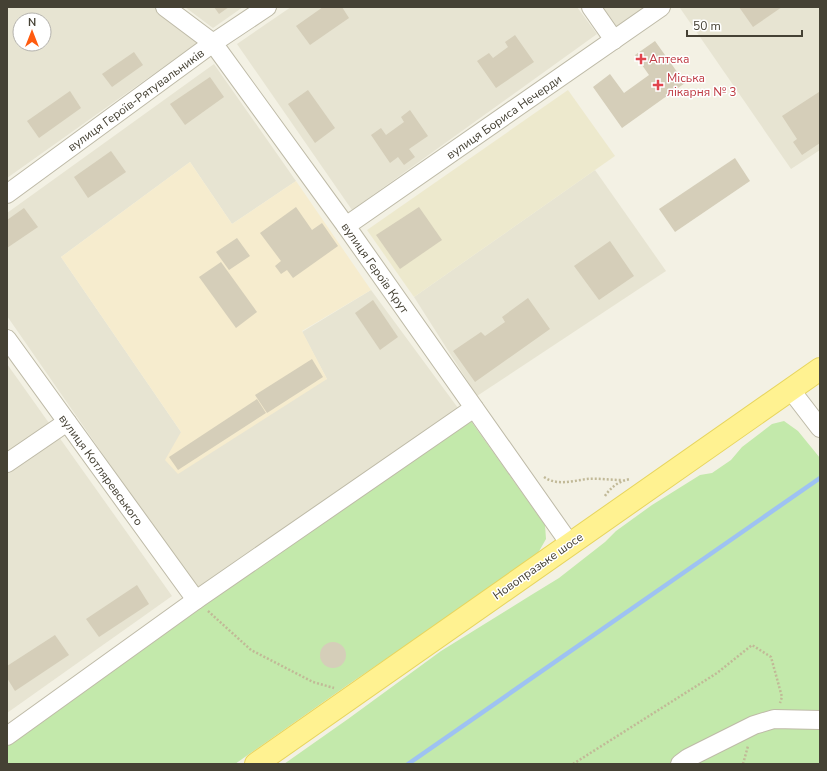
<svg xmlns="http://www.w3.org/2000/svg" width="827" height="771" viewBox="0 0 827 771" font-family="'Nunito Sans',sans-serif">
  <style>
    .residential { fill: #e7e4d2; fill-rule: evenodd }
    .commercial { fill: #f6ecce }
    .education { fill: #ede9cd }
    .green { fill: #c3e9ab }
    .lines { fill: none; stroke-linecap: round; stroke-linejoin: round }
    .stream { stroke: #9ec2f2; stroke-width: 4.5 }
    .building { fill: #d5ceb9 }
    .minor-casing { stroke: #bebaa7; stroke-width: 20 }
    .major-casing { stroke: #e7d55e; stroke-width: 24 }
    .path { stroke: #c1b997; stroke-width: 2.5; stroke-dasharray: 2 2; stroke-linecap: butt }
    .minor { stroke: #fff; stroke-width: 18 }
    .major { stroke: #fff291; stroke-width: 22 }
    .health-dot { fill: #e0444e; stroke: #fff; stroke-width: 1.5 }
    .labels { text-anchor: middle; stroke-width: 3; stroke-linejoin: round; paint-order: stroke }
    .health-label { font-size: 12px; fill: #be3a42; stroke: #fff; text-anchor: start }
    .street-label { font-size: 12px; fill: #454134; stroke: #fff }
  </style>
  <rect width="100%" height="100%" fill="#f3f1e4"/>
  <g class="residential">
    <path d="M7,7H154L200,41L7,178ZM20,20H44V44H20Z"/>
    <path d="M185,7H243L213,28Z"/>
    <path d="M291,7H577L597,34L352,210L237,44Z"/>
    <path d="M601,7H649L617,29Z"/>
    <path d="M682,7H820V150L791,169L680,8Z"/>
    <path d="M214,64L296,181L232,224L190,162L61,257L181,432L327,379L302,332L371,290L458,408L197,590L7,316V213Z"/>
    <path d="M595,170L666,271L477,396L414,297Z"/>
    <path d="M7,364L172,596L7,713Z"/>
  </g>
  <path class="commercial" d="M190,162L232,224L296,181L371,290L302,331L327,379L178,474L165,460L181,432L61,257Z"/>
  <path class="education" d="M568,90L615,156L414,297L367,230Z"/>
  <g class="green">
    <path d="M471,421L545,525L546,539L538,553L436,625L349,684L235,764H7V739Z"/>
    <path d="M784,421L798,431L820,458V764H284L348,719L441,651L528,597L559,578L605,542L616,531L652,505L700,475L712,473L731,460L742,447L772,424Z"/>
  </g>
  <g class="lines">
    <path class="stream" d="M408,764L820,478"/>
  </g>
  <g class="building">
    <path d="M214,7H229L219,14Z"/>
    <path d="M323,7H342L349,18L310,45L296,26Z"/>
    <path d="M739,7H782L753,27Z"/>
    <path d="M515,35L534,62L496,88L477,61L489,53L493,58L508,47L505,42Z"/>
    <path d="M655,41L685,83L622,128L593,87L610,74L624,93L649,75L635,55Z"/>
    <path d="M134,52L143,65L112,87L102,74Z"/>
    <path d="M210,77L224,97L185,125L170,104Z"/>
    <path d="M308,90L335,128L315,143L288,104Z"/>
    <path d="M70,91L81,108L39,138L27,121Z"/>
    <path d="M819,92L820,93V143L802,155L793,142L797,139L782,116Z"/>
    <path d="M410,110L428,136L409,149L415,157L404,165L398,157L390,163L371,135L381,128L386,135L404,122L401,117Z"/>
    <path d="M111,151L126,172L88,198L74,177Z"/>
    <path d="M735,158L750,181L675,232L659,209Z"/>
    <path d="M296,207L312,230L322,223L338,246L293,278L287,270L281,274L275,266L281,261L260,233Z"/>
    <path d="M419,207L442,240L400,269L376,235Z"/>
    <path d="M24,208L38,227L7,248V220Z"/>
    <path d="M237,238L250,256L229,270L216,252Z"/>
    <path d="M610,241L634,276L599,300L574,266Z"/>
    <path d="M221,262L257,312L236,328L199,277Z"/>
    <path d="M528,298L550,329L475,382L453,351L481,332L485,336L505,322L502,317Z"/>
    <path d="M373,300L398,337L380,350L355,313Z"/>
    <path d="M312,359L323,377L267,413L255,395Z"/>
    <path d="M257,399L266,413L178,470L169,457Z"/>
    <path d="M137,585L149,604L99,637L86,619Z"/>
    <path d="M55,635L69,655L15,691L7,678V666Z"/>
    <circle cx="333" cy="655" r="13"/>
  </g>
  <g class="lines">
    <g class="minor-casing">
      <g id="minor">
        <path d="M165,7L213,43L346,226L570,544"/>
        <path d="M591,7L614,40"/>
        <path d="M7,194L213,43L267,7"/>
        <path d="M346,226L661,7"/>
        <path d="M7,339L196,600"/>
        <path d="M790,389L820,428"/>
        <path d="M7,463L67,422"/>
        <path d="M7,736L196,600L474,408"/>
        <path d="M680,764L688,758L754,725L774,719L820,720"/>
      </g>
    </g>
    <g class="major-casing">
      <path id="major" d="M256,764L820,369"/>
    </g>
    <g class="path">
      <path d="M544,477C557,486 572,481 587,479C598,478 610,480 622,480"/>
      <path d="M605,496C611,487 619,481 630,479"/>
      <path d="M208,611L251,650L313,682L334,688"/>
      <path d="M573,764L717,673L752,645L771,657L782,697L780,703"/>
      <path d="M743,764L748,746"/>
    </g>
    <use href="#minor" class="minor"/>
    <use href="#major" class="major"/>
  </g>
  <g class="health-dot">
    <path d="M639 53h4v4h4v4h-4v4h-4v-4h-4v-4h4z"/>
    <path d="M656 79h4v4h4v4h-4v4h-4v-4h-4v-4h4z"/>
  </g>
  <g class="labels">
    <g class="health-label">
      <text x="649" y="63">Аптека</text>
      <text x="667" y="82">Міська<tspan x="667" dy="14">лікарня № 3</tspan></text>
    </g>
    <g class="street-label">
      <text transform="translate(136 100) rotate(-36)" y="4">вулиця Героїв-Рятувальників</text>
      <text transform="translate(504 117) rotate(-35)" y="4">вулиця Бориса Нечерди</text>
      <text transform="translate(375 268) rotate(55)" y="4">вулиця Героїв Крут</text>
      <text transform="translate(101 470) rotate(54)" y="4">вулиця Котляревського</text>
      <text transform="translate(538 566) rotate(-35)" y="4">Новопразьке шосе</text>
    </g>
  </g>
  <rect width="827" height="771" fill="none" stroke="#454134" stroke-width="16"/>
  <g transform="translate(32 32)"><circle r="19" fill="#ffffff" stroke="#b5b3ae"/>
  <path d="M0-3L7 15L0 10L-7 15Z" fill="#ff5b0f"/>
  <text y="-6" font-size="11" font-weight="bold" text-anchor="middle" fill="#454134">N</text>
  </g>
  <path d="M687 30v6h115v-6" fill="none" stroke="#454134" stroke-width="2"/>
  <text x="693" y="30" font-size="12" fill="#454134" stroke="#ffffff" stroke-width="3" paint-order="stroke">50 m</text>
</svg>
